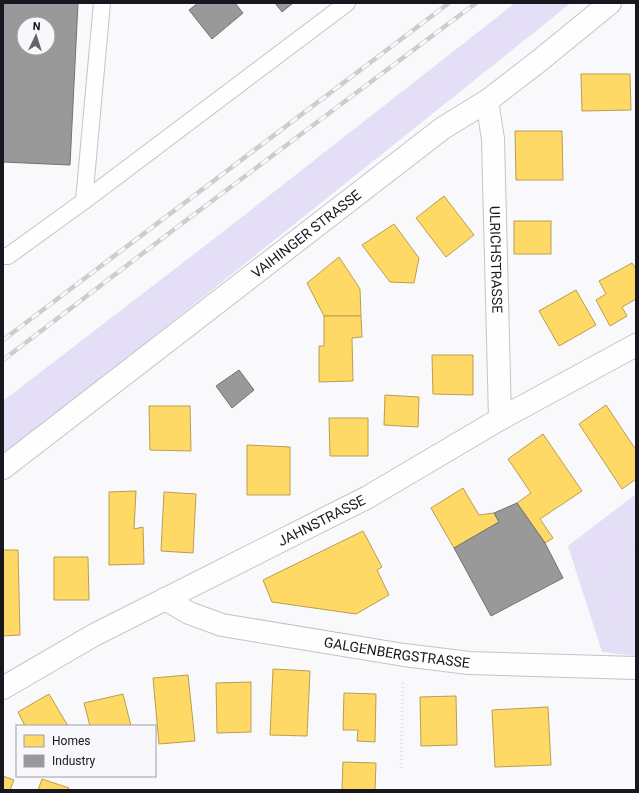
<svg xmlns="http://www.w3.org/2000/svg" width="639" height="793" viewBox="0 0 639 793" font-family="Roboto,sans-serif">
  <style>
    .green { fill: #e4dff6 }
    .homes { fill: #ffd966; stroke: #ba9e50 }
    .industry { fill: #999; stroke: #727274; fill-rule: evenodd }
    .lines { fill: none; stroke-linecap: round; stroke-linejoin: round }
    .service-casing { stroke: #c4c3c8; stroke-width: 18 }
    .minor-casing { stroke: #c4c3c8; stroke-width: 24 }
    .path { stroke: #e0e0e2; stroke-width: 2.5; stroke-dasharray: 1 3; stroke-linecap: butt }
    .service { stroke: #fefefe; stroke-width: 16 }
    .minor { stroke: #fefefe; stroke-width: 22 }
    .rail-casing { stroke: #cdcdcd; stroke-width: 4.5 }
    .rail { stroke: #f8f7fc; stroke-width: 3; stroke-dasharray: 9; stroke-linecap: butt }
    .labels { text-anchor: middle; stroke-width: 4; stroke-linejoin: round; paint-order: stroke }
    .street-label { font-size: 14px; fill: #18161e; stroke: #f8f7fc }
  </style>
  <rect width="100%" height="100%" fill="#f9f8fb"/>
  <g class="green">
    <path d="M515,3H571L38,429L3,455V401L215,238Z"/>
    <path d="M636,494V656L602,652L568,546Z"/>
  </g>
  <g class="homes">
    <path d="M581,74H630L631,110L582,111Z"/>
    <path d="M515,131H562L563,180H516Z"/>
    <path d="M444,196L474,235L446,257L416,218Z"/>
    <rect x="514" y="221" width="37" height="33"/>
    <path d="M394,224L419,258L414,283L390,282L362,245Z"/>
    <path d="M339,257L360,289L361,316H324L307,283Z"/>
    <path d="M632,263L636,269V299L622,307L627,316L610,326L596,300L606,294L599,281Z"/>
    <path d="M576,290L596,325L559,346L539,311Z"/>
    <path d="M324,316H361L362,337L352,338L353,381L319,382V346H324Z"/>
    <path d="M432,355H473V395L433,394Z"/>
    <path d="M385,395L419,397L418,427L384,425Z"/>
    <path d="M606,405L636,450V479L622,489L579,424Z"/>
    <path d="M149,406H190L191,451L150,450Z"/>
    <path d="M329,418H368V456H330Z"/>
    <path d="M543,434L582,491L540,519L553,538L545,543L517,503L531,493L508,459Z"/>
    <path d="M247,445L290,447V495H247Z"/>
    <path d="M463,488L479,515L494,513L499,522L454,548L431,508Z"/>
    <path d="M136,491L134,529L143,527L144,564L109,565V492Z"/>
    <path d="M164,492L196,494L193,553L161,551Z"/>
    <path d="M363,531L382,567L377,570L389,595L356,614L272,602L263,580Z"/>
    <path d="M3,550H18L20,635L3,636Z"/>
    <path d="M54,557H88L89,600H54Z"/>
    <path d="M273,669L310,671L307,736L270,735Z"/>
    <path d="M188,675L195,741L159,744L153,678Z"/>
    <path d="M251,682V732L217,733L216,683Z"/>
    <path d="M344,693L376,694L375,742L357,741L358,730H343Z"/>
    <path d="M49,694L68,726H25L18,712Z"/>
    <path d="M123,694L131,726H90L84,703Z"/>
    <path d="M456,696L457,745L421,746L420,697Z"/>
    <path d="M548,707L551,765L495,767L492,710Z"/>
    <path d="M343,762L376,763L375,790H342Z"/>
    <path d="M3,776L14,780L10,790H3Z"/>
    <path d="M42,779L69,788L68,790H38Z"/>
  </g>
  <g class="industry">
    <path d="M3,3H78L70,165L3,162ZM24,24H48V48H24Z"/>
    <path d="M198,3H235L243,13L212,39L189,10Z"/>
    <path d="M275,3H293L282,12Z"/>
    <path d="M239,370L254,390L232,408L216,386Z"/>
    <path d="M517,503L545,543L563,578L491,616L454,548L499,522L494,513Z"/>
  </g>
  <g class="lines">
    <g class="service-casing">
      <g id="service">
        <path d="M102,3L84,201L347,3"/>
        <path d="M3,256H8L84,201"/>
      </g>
    </g>
    <g class="minor-casing">
      <g id="minor">
        <path id="s1" d="M487,101L493,139L500,419"/>
        <path id="s2" d="M3,468L443,128L487,101L539,61L610,3"/>
        <path id="s3" d="M165,599L189,613L222,625L404,655L469,663L636,668"/>
        <path id="s4" d="M3,688L94,635L368,497L500,419L636,345"/>
      </g>
    </g>
    <g class="path">
      <path d="M632,642L609,627L604,611L606,594L636,541"/>
      <path d="M401,768L403,680"/>
    </g>
    <use href="#service" class="service"/>
    <use href="#minor" class="minor"/>
    <g class="rail-casing">
      <g id="rail">
        <path d="M3,340L449,3"/>
        <path d="M3,360L172,231L476,3"/>
      </g>
    </g>
    <use href="#rail" class="rail"/>
  </g>
  <g class="labels">
    <g class="street-label">
      <text dy="5" stroke="none"><textPath href="#s2" startOffset="383">VAIHINGER STRASSE</textPath></text>
      <text dy="5" stroke="none"><textPath href="#s1" startOffset="159">ULRICHSTRASSE</textPath></text>
      <text dy="5" stroke="none"><textPath href="#s4" startOffset="360">JAHNSTRASSE</textPath></text>
      <text dy="5" stroke="none"><textPath href="#s3" startOffset="240">GALGENBERGSTRASSE</textPath></text>
    </g>
  </g>
  <rect width="639" height="793" fill="none" stroke="#18161e" stroke-width="8"/>
  <rect x="16" y="725" width="140" height="52" fill="#f8f7fc" stroke="#9e9da3"/>
  <rect x="24" y="735" width="20" height="12" fill="#ffd966" stroke="#9e9da3"/>
  <text x="52" y="745" font-size="12" fill="#18161e">Homes</text>
  <rect x="24" y="755" width="20" height="12" fill="#999999" stroke="#9e9da3"/>
  <text x="52" y="765" font-size="12" fill="#18161e">Industry</text>
  <g transform="translate(36 36) rotate(4)"><circle r="19" fill="#f8f7fc" stroke="#9e9da3"/>
  <path d="M0-3L7 15L0 10L-7 15Z" fill="#67656b"/>
  <text y="-6" font-size="11" font-weight="bold" text-anchor="middle" fill="#18161e">N</text>
  </g>
</svg>
